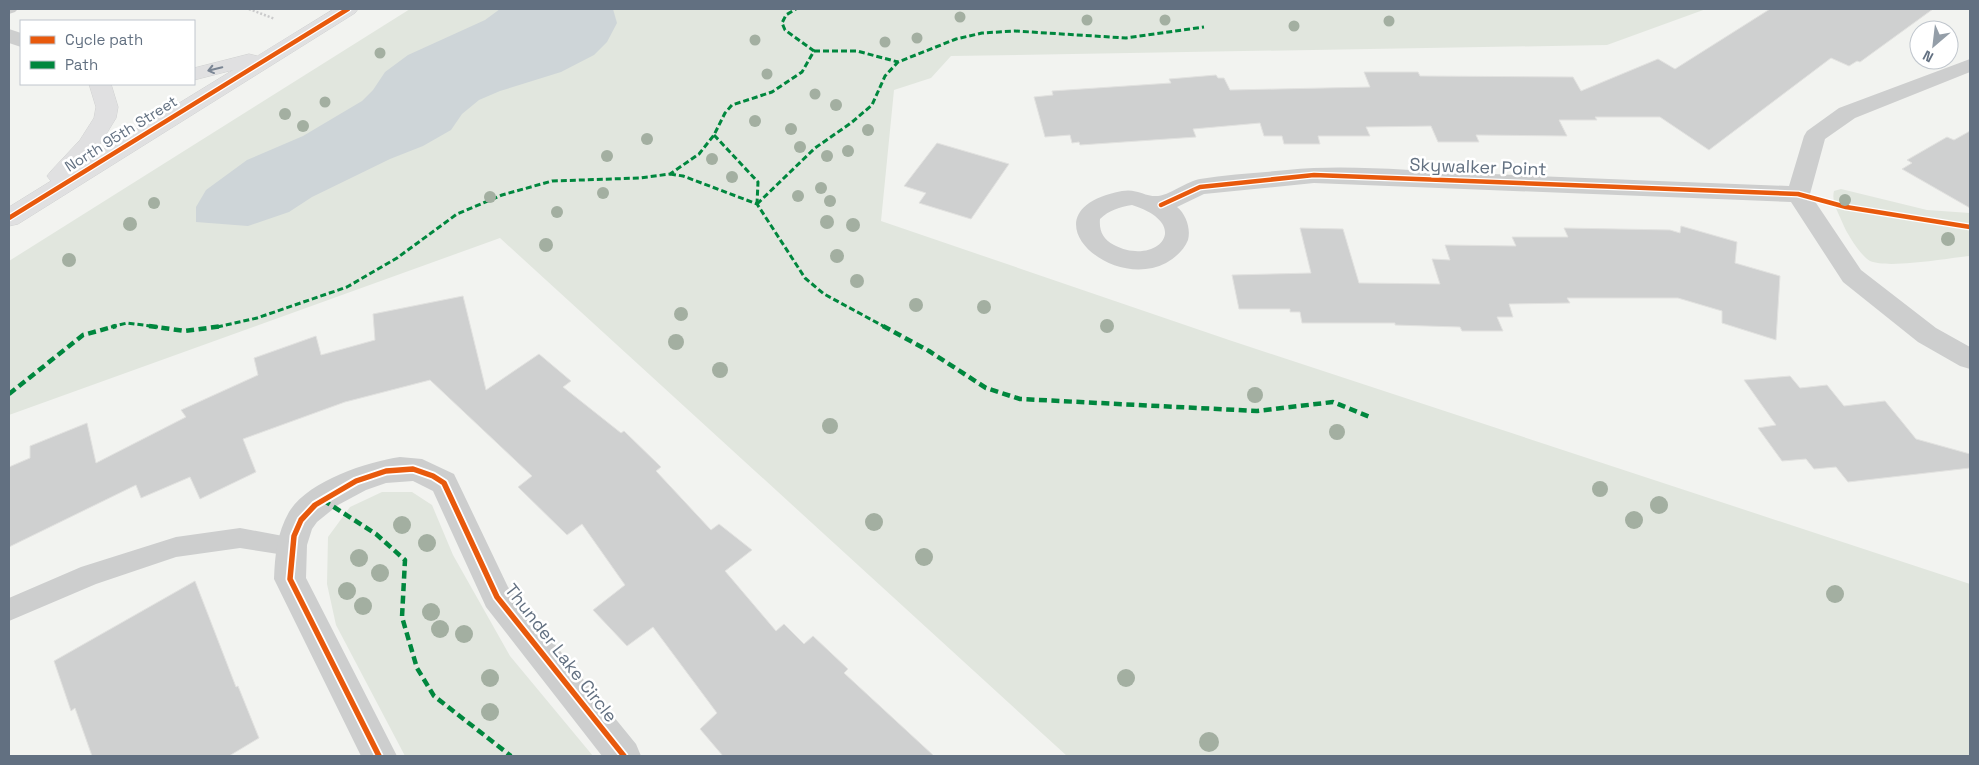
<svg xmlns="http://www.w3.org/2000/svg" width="1979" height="765" viewBox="0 0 1979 765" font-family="'Space Grotesk',sans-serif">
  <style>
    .green { fill: #e1e6de }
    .water { fill: #ced5d8 }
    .building { fill: #cfd0d0; stroke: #e2e2e0 }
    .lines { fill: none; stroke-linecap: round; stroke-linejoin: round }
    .primary-casing { stroke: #d0d1d1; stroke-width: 1 }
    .path { stroke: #cacacb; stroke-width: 2.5; stroke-dasharray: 2 2; stroke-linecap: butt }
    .service { fill: #cdcece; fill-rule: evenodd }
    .minor { fill: #cdcece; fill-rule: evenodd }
    .primary { fill: #e0e0e1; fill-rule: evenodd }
    .quiet-far1 { stroke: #00873e; stroke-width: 3; stroke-dasharray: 6 3; stroke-linecap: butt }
    .quiet { stroke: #00873e; stroke-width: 4.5; stroke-dasharray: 8 4.5; stroke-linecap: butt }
    .cycleway-far1-casing { stroke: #fff; stroke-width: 7 }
    .cycleway-casing { stroke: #fff; stroke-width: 9 }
    .cycleway-far1 { stroke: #e8590c; stroke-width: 4.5 }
    .cycleway { stroke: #e8590c; stroke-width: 5.5 }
    .tree { fill: #a3afa1 }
    .oneway { stroke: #7b8694 }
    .labels { text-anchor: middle; stroke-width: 5; stroke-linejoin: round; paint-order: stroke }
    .far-street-label { font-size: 15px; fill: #627081; stroke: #fff }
    .street-label { font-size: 18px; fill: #627081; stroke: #fff }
  </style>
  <rect width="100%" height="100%" fill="#f2f3f0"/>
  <g class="green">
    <path d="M410,9H1706L1607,45L951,56L931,78L894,90L881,221L1229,340L1970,584V756H1067L500,238L9,415V261Z"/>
    <path d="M1841,189L1927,210L1970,213V256C1948,258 1889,269 1870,261C1861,256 1847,234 1843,224C1839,214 1831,202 1834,191Z"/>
    <path d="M382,492H412L432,505L453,555L510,656L593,756H405L336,625L327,584L328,537L350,507Z"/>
  </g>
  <path class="water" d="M500,9H613L617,23L607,42L594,55L561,72L500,91L479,100L462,114L451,130L423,146L390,159L312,197L289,212L248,226L196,222V207L206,190L247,160L303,136L362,101L373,90L385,72L408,55L485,20Z"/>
  <g class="building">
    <path d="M1770,9H1933L1860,62L1857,61L1849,66L1831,58L1709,150L1660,117H1595L1597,120H1559L1567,136L1476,135L1479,142H1438L1431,126L1366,127L1370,136H1318L1320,144H1284L1282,136H1264L1260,123L1193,129L1196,137L1080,145L1079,142L1072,143L1070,135L1045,137L1034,97L1053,95L1052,91L1171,83L1169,79L1216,75L1218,78H1224L1230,90L1370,87L1364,72H1418L1420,76L1573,77L1581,91L1658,59L1675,69Z"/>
    <path d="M1970,131V208L1902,169L1912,163L1907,160L1947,137L1954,140Z"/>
    <path d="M937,143L1009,164L971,219L919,203L926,193L904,186Z"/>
    <path d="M1681,226L1737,242L1735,263L1780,276L1776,340L1722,323V311L1678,298H1567L1570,303L1509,304L1513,317H1497L1503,331H1462L1460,327L1395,325V323H1302L1300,312H1290V309H1239L1232,275L1311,273L1300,228L1343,229L1359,283L1440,284L1432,259L1450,260L1445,245L1516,246L1512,237H1568L1564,228L1670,230L1680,233Z"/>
    <path d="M463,296L486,390L539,354L571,381L563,387L621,433L624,431L661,467L656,471L711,530L719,524L752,550L725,571L776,631L784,624L804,644L813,636L848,669L844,673L934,756H723L700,729L717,713L653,627L627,646L593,610L625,585L582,524L567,535L518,487L532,476L430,380L345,402L243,439L256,472L200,499L190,477L141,498L136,485L9,547V467L30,458V446L87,423L96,463L186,417L181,410L258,375L254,358L316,336L321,355L375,340L373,314Z"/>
    <path d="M1790,376L1800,388L1827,385L1844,406L1885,401L1916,439L1970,454V468L1848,482L1836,467L1814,469L1806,459L1782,461L1758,428L1776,425L1744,380Z"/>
    <path d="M195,581L236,687L238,686L259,738L229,756H92L75,708L71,711L54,661Z"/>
  </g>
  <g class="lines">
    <g class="primary-casing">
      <path id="primary" d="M334,9H358L355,13L18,224L9,226V207L51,181L47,176L51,171L80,140L94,118L96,107L89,84H111L118,107L116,118L102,141L88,159L233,70L194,80V68L249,54L257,56Z"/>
    </g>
    <path class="path" d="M249,9L275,19"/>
    <g class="service">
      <path d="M9,9H18L15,12L9,14Z"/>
      <path d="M240,528L299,539L303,546L299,553L291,556L240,548L176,557L96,584L9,621V598L81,567L176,537Z"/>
    </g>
    <g class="minor">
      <path d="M9,29L21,33V47L9,43Z"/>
      <path d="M1970,59V72L1855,118L1825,139L1810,194L1861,270L1936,328L1970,347V369L1960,366L1918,342L1843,282L1791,202L1314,183L1204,194L1177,207C1186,214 1191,229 1188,240C1184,250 1175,258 1166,263C1108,293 1022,210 1122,191C1137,188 1145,197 1158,196C1167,196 1188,181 1200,179C1228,174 1258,173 1287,170C1348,164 1410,171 1471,173C1577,178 1683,182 1789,186L1804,136L1807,131L1839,108ZM1132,205C1195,225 1156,267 1114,245C1103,239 1099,231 1100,219C1109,210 1120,207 1132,205Z"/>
      <path d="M400,457L422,459L454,474L508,587L636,744L641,756H602L486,607L433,491L413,481L386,483L366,490L338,505L317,522L312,529L307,545L306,578L397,756H361L274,579C275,555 277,533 289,512C308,481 366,462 400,457Z"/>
    </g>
    <use href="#primary" class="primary"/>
    <g class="quiet-far1">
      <path d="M814,51H857L898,62"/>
      <path d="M714,135L758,182L757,204"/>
      <path d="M670,174L683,176L757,204L805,278L824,294L885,327"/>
      <path d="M757,204L815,148L851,123L872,105L885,76L898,62L956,39L982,33L1015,31L1126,38L1204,27"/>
      <path d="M111,327L127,323L158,327"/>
      <path d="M217,327L257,318L347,287L397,258L457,214L502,195L552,181L640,178L670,174L699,154L714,135L725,113L732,105L772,92L802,72L814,51L785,30L782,23L786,15L796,9"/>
    </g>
    <g class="quiet">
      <path d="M149,326L185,331L223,326"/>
      <path d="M883,326L929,351L986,388L1020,399L1257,411L1333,402L1370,417"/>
      <path d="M9,394L83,335L116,326"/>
      <path d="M323,500L376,534L405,560L402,617L417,668L434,696L511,756"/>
    </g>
    <g class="cycleway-far1-casing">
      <g id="cycleway-far1">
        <path d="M1161,205L1200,187L1314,175L1798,194L1846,207L1970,227"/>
        <path d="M9,218L348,9"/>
      </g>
    </g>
    <g class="cycleway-casing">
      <path id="cycleway" d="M379,756L290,579L294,536L301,520L315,505L356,481L386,471L413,469L433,476L444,483L497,597L624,756"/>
    </g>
    <use href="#cycleway-far1" class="cycleway-far1"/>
    <use href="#cycleway" class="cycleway"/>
  </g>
  <g class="tree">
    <circle cx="960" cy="17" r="5.5"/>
    <circle cx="1087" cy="20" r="5.5"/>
    <circle cx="1165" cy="20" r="5.5"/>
    <circle cx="1389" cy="21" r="5.5"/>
    <circle cx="1294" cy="26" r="5.5"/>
    <circle cx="917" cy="38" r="5.5"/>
    <circle cx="755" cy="40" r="5.5"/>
    <circle cx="885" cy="42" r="5.5"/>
    <circle cx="380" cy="53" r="5.5"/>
    <circle cx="767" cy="74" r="5.5"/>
    <circle cx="815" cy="94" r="5.5"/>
    <circle cx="325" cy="102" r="5.5"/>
    <circle cx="836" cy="105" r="6"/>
    <circle cx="285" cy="114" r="6"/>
    <circle cx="755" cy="121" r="6"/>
    <circle cx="303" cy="126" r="6"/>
    <circle cx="791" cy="129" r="6"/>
    <circle cx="868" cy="130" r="6"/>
    <circle cx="647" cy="139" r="6"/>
    <circle cx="800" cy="147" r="6"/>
    <circle cx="848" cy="151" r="6"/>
    <circle cx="607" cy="156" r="6"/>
    <circle cx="827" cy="156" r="6"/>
    <circle cx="712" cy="159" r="6"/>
    <circle cx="732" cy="177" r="6"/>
    <circle cx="821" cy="188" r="6"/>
    <circle cx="603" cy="193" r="6"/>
    <circle cx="798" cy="196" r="6"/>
    <circle cx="490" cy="197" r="6"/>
    <circle cx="1845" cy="200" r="6"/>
    <circle cx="830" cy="201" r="6"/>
    <circle cx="154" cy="203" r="6"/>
    <circle cx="557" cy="212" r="6"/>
    <circle cx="827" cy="222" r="7"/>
    <circle cx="130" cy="224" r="7"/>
    <circle cx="853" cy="225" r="7"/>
    <circle cx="1948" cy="239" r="7"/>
    <circle cx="546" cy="245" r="7"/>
    <circle cx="837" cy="256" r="7"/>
    <circle cx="69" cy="260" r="7"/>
    <circle cx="857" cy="281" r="7"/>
    <circle cx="916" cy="305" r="7"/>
    <circle cx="984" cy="307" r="7"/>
    <circle cx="681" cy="314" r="7"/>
    <circle cx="1107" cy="326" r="7"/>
    <circle cx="676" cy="342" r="8"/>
    <circle cx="720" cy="370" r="8"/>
    <circle cx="1255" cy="395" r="8"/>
    <circle cx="830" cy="426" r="8"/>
    <circle cx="1337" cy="432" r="8"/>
    <circle cx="1600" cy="489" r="8"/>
    <circle cx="1659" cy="505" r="9"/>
    <circle cx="1634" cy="520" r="9"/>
    <circle cx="874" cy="522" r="9"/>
    <circle cx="402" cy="525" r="9"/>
    <circle cx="427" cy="543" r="9"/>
    <circle cx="924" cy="557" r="9"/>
    <circle cx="359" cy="558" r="9"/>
    <circle cx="380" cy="573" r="9"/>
    <circle cx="347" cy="591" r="9"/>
    <circle cx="1835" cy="594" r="9"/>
    <circle cx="363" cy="606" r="9"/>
    <circle cx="431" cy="612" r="9"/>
    <circle cx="440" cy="629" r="9"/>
    <circle cx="464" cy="634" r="9"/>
    <circle cx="490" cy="678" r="9"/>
    <circle cx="1126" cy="678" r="9"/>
    <circle cx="490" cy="712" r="9"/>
    <circle cx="1209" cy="742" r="10"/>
  </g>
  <defs><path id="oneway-shaft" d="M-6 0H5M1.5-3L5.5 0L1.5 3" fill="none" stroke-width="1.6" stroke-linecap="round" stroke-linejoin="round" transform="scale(1.25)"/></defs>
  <use class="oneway" href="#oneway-shaft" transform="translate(215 69) rotate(167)"/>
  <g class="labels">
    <g class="far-street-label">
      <text transform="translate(121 134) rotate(-32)" y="5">North 95th Street</text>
    </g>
    <g class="street-label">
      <text transform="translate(1478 167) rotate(2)" y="6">Skywalker Point</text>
      <text transform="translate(561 653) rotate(52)" y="6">Thunder Lake Circle</text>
    </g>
  </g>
  <rect width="1979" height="765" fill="none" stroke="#627081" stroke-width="20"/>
  <rect x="20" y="20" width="175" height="65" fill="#ffffff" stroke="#c0c6cd"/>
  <rect x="30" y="36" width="25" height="8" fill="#e8590c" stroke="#c0c6cd"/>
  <text x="65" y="45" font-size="15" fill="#627081">Cycle path</text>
  <rect x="30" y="61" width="25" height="8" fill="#00873e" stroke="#c0c6cd"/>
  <text x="65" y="70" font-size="15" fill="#627081">Path</text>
  <g transform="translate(1934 45) rotate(208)"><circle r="24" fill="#ffffff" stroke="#c0c6cd"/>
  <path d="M0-4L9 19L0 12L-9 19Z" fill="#949ea8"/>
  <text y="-8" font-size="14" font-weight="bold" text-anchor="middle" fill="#627081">N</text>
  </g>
</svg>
